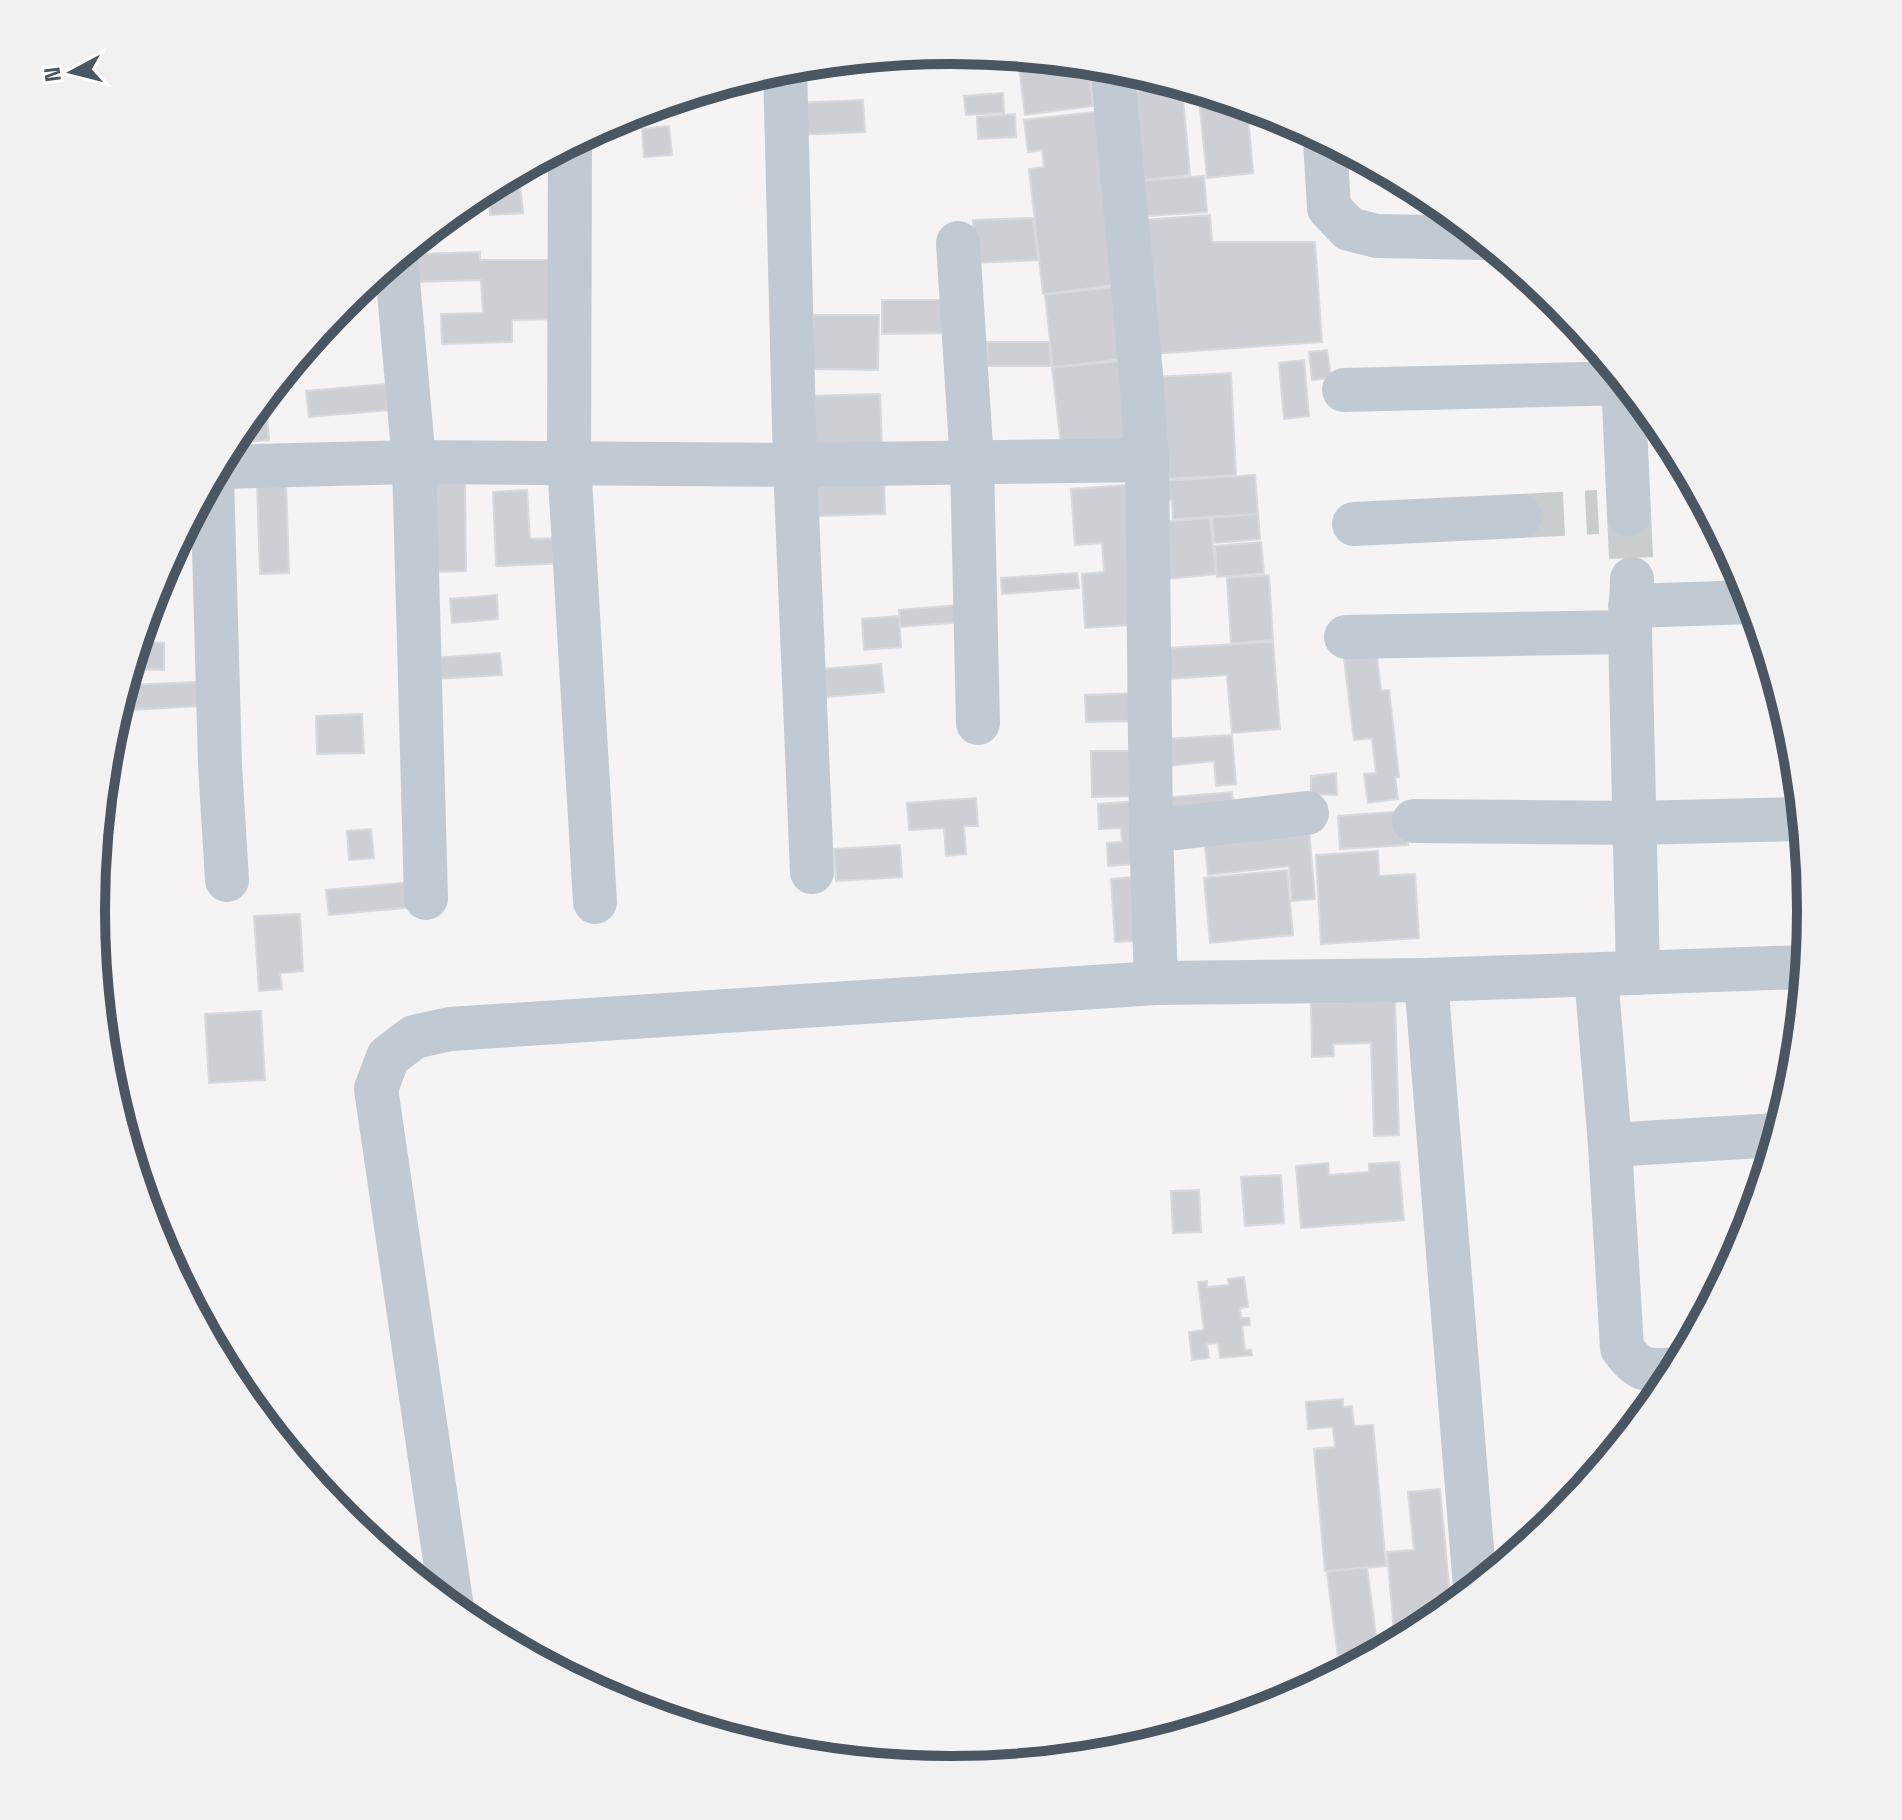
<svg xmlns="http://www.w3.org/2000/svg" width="1902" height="1820" viewBox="0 0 1902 1820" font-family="'Space Grotesk',sans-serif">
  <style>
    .building { fill: #cdcfd5; stroke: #d7d9de; stroke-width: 2 }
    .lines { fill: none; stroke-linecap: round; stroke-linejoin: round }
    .minor-tunnel { stroke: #caccce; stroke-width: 44; stroke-dasharray: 44 22; stroke-linecap: butt }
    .minor { stroke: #c1cad2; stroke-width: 44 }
    .rim { fill: none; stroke: #4a5661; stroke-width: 10 }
  </style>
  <rect width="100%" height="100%" fill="#f5f3f3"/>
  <g class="building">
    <path d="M1062,61L1088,64L1093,106L1025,115L1019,66Z"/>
    <path d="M1182,87L1190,175L1131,181L1122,93Z"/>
    <path d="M1003,93L1004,113L966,115L964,96Z"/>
    <path d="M1219,97L1247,105L1253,173L1207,178L1199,99Z"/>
    <path d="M671,100L672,114H625Z"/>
    <path d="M863,100L865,132L796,135L794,103Z"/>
    <path d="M1103,111L1123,284L1043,294L1029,169L1044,167L1042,150L1028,152L1024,120Z"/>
    <path d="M1015,114L1016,137L978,139L977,117Z"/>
    <path d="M669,126L672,155L644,157L642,129Z"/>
    <path d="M1204,176L1207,212L1134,217L1131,182Z"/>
    <path d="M520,184L523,213L490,215L488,187Z"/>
    <path d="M1210,215L1212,242H1315L1322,342L1152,354L1142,220Z"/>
    <path d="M1033,218L1038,260L975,263L973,220Z"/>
    <path d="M480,252V260H554L556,319L512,320V342L442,344L441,314L483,313L481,280L416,282L415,254Z"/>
    <path d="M1123,286L1131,358L1053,367L1045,295Z"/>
    <path d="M882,300H951V333L882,334Z"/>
    <path d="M813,315H879L878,370L812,369Z"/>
    <path d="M987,342H1049L1051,366H987Z"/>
    <path d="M1327,350L1331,378L1312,380L1309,352Z"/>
    <path d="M1129,360L1138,443L1062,452L1052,368Z"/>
    <path d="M1304,360L1309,416L1284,419L1279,363Z"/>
    <path d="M1231,373L1236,475L1161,479L1155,377Z"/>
    <path d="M386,384L388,410L309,417L306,391Z"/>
    <path d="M880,394L882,448L808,451L806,396Z"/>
    <path d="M267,410L269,440L234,443L236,432L253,412Z"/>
    <path d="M1255,475L1258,514L1173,519L1172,500H1164L1163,481Z"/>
    <path d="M884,480L885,514L815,516L814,482Z"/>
    <path d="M286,482L289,573L260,574L257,483Z"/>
    <path d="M425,483H465L466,571L427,572Z"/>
    <path d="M1129,485L1145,624L1085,628L1082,574L1104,572L1102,543L1075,545L1071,489Z"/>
    <path d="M527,490L530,539L566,538L568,563L496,566L493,492Z"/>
    <path d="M1258,514L1260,539L1214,543L1212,518Z"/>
    <path d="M1210,518L1216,574L1167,579L1161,522Z"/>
    <path d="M1261,542L1264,573L1217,577L1215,546Z"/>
    <path d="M1077,573L1079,588L1002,594L1001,578Z"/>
    <path d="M1269,575L1273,640L1231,643L1227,578Z"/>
    <path d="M497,595L498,619L452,623L450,599Z"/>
    <path d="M960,605L962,622L900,627L899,610Z"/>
    <path d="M899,616L901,647L864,650L862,619Z"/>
    <path d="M138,642L164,643V670L130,669Z"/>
    <path d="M1273,642L1280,729L1232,733L1227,675L1170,679L1167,648Z"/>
    <path d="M1376,646L1381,691L1389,690L1399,777H1395L1398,799L1368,803L1364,774L1376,773L1372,738L1354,740L1343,650Z"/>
    <path d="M500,653L502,675L435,679L433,658Z"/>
    <path d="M881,664L884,692L816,698L813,670Z"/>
    <path d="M198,682L199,706L131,710L129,685Z"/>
    <path d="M1142,693V721L1086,722L1085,695Z"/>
    <path d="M362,714L364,753L317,754L316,716Z"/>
    <path d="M1232,735L1236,784L1216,786L1214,761L1168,766L1166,739Z"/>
    <path d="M1091,751H1138L1139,796L1092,797Z"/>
    <path d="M1336,773L1337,795L1311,794V776Z"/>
    <path d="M1232,792L1234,812L1163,818L1162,798Z"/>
    <path d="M976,798L978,826H964L966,854L946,856L944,828L909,830L907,803Z"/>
    <path d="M1140,801L1147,863L1108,866L1107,843L1122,842L1121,828L1099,829L1098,804Z"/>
    <path d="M1405,811L1408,845L1340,849L1338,816Z"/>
    <path d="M1308,817L1315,899L1292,901L1289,866L1208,875L1203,829Z"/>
    <path d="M371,829L374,858L349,860L347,831Z"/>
    <path d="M900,845L902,877L836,881L834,849Z"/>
    <path d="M1378,851L1379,876L1415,874L1419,938L1321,944L1316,855Z"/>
    <path d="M1287,870L1293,935L1210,943L1204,878Z"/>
    <path d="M1143,876L1147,940L1115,942L1111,879Z"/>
    <path d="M412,882L414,907L329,915L326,890Z"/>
    <path d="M300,914L303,971L280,973L282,989L259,991L254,916Z"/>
    <path d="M1395,1001L1399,1135L1374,1136L1371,1043L1333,1044L1334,1056L1312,1057L1311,1003Z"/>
    <path d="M261,1011L265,1080L209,1083L205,1014Z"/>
    <path d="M1399,1162L1404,1220L1301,1228L1296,1166L1328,1163L1329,1175L1369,1172V1164Z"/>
    <path d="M1281,1175L1284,1223L1245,1226L1241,1177Z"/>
    <path d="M1199,1190L1201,1232L1173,1233L1171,1191Z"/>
    <path d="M1244,1277L1248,1307L1240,1308L1241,1318H1249L1250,1325L1242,1326L1245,1350H1251L1252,1355L1220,1358L1218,1343L1207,1344L1209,1358L1192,1360L1189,1332L1204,1330L1198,1282L1207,1281V1287L1229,1285L1228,1279Z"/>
    <path d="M1343,1399V1407L1352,1406L1354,1426L1373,1425L1386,1566L1325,1571L1314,1449L1335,1447L1333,1427L1308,1429L1306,1402Z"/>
    <path d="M1440,1489L1451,1607L1428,1625L1395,1643L1387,1552L1414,1550L1408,1492Z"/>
    <path d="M1367,1567L1378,1652L1340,1673L1327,1572Z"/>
  </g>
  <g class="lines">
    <g class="minor-tunnel">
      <path d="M1629,514L1632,579"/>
      <path d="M1520,516L1598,512"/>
    </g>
    <g class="minor">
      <path d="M785,66L795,465L812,872"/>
      <path d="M1112,66L1141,374L1147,460L1151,831L1156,983"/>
      <path d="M1325,140L1329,208L1349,229L1377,236L1481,238"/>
      <path d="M570,143L569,462L595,902"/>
      <path d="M958,243L972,463L978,723"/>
      <path d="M396,258L414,462L426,898"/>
      <path d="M1623,380L1629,514"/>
      <path d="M1344,390L1626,383"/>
      <path d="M217,467L414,462L795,465L1147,460"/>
      <path d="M212,477L220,765L227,880"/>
      <path d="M1354,524L1520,516"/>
      <path d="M1632,579L1630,632L1638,973"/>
      <path d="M1630,606L1752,602"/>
      <path d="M1346,637L1630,632"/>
      <path d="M1414,821L1635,823L1802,819"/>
      <path d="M1151,831L1307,813"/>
      <path d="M1596,975L1610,1145L1622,1348C1640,1373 1647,1371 1676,1369"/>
      <path d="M1426,980L1805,967"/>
      <path d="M1610,1145L1777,1135"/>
      <path d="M452,1608L376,1089L388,1057L414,1037L450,1029L1156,983L1426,980L1475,1587"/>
    </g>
  </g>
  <path d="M0 0H1902V1820H0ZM105 910a846 846 0 1 1 1692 0a846 846 0 1 1-1692 0Z" fill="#f1f1f2" fill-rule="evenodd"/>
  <path class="rim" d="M105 910a846 846 0 1 1 1692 0a846 846 0 1 1-1692 0Z"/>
  <g transform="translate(72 72) rotate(263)" stroke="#ffffff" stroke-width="6" paint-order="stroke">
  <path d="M0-6L14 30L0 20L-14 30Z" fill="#4a5661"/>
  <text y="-12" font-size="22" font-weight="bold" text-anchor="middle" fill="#4a5661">N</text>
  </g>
</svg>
